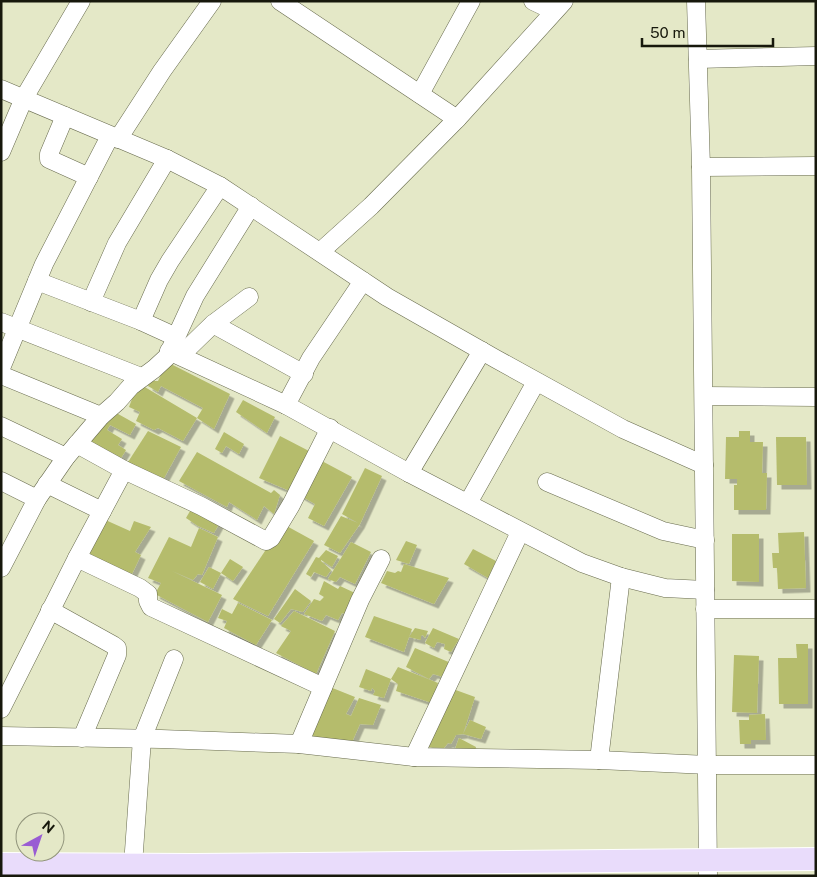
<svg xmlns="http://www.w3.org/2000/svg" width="817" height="877" viewBox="0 0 817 877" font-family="'Public Sans',sans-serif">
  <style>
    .building { fill: #b5bc6c; filter: url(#shadow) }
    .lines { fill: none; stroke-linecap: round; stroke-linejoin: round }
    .minor-casing { stroke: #686b4e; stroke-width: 19 }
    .major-casing { stroke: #fff; stroke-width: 24 }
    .minor { stroke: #fff; stroke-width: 18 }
    .major { stroke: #e9dcfb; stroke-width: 22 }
  </style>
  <defs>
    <filter id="shadow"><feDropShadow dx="4.5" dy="4.5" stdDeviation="0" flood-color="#0004"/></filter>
  </defs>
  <rect width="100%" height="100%" fill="#e4e8c7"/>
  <g class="building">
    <path d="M167,362L230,394L214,429L197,418L203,408L161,386L158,392L148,386L150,381H158Z"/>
    <path d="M138,383L197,418L183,441L158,428L154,430L136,421L140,412L129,407Z"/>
    <path d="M243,400L275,417L267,433L236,412Z"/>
    <path d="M111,410L136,424L130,435L110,425L107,430L122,439L118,445L126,450L121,458L87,439Z"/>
    <path d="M148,431L181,447L163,480L128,462Z"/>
    <path d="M739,431H750V442H763L762,473H767L766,510H734V485H737V479H725L726,437H739Z"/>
    <path d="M224,432L244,444L239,454L226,446L222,453L215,449Z"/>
    <path d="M280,436L309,451L290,491L259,478Z"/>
    <path d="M776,437H806L807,485H777Z"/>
    <path d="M197,452L271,493L274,490L280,495L274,514L264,506L257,520L229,502L227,507L179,481Z"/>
    <path d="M320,460L352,477L324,526L308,518L315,504L299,495Z"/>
    <path d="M365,468L382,476L360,524L340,553L324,545L341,516L358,523L342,514Z"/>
    <path d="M194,504L221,520L214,533L198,526L186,518Z"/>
    <path d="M101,518L130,531L134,521L151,527L135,552L141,555L132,574L87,554Z"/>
    <path d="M283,524L314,541L268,616L233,599Z"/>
    <path d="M199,528L218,537L202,575L198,574L193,580L172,571L222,595L208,622L155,594L161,583L148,578L169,537L191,547Z"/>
    <path d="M804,532L806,588L778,589L777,568H773L772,553H779L778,533Z"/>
    <path d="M732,534H759V582L732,581Z"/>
    <path d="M406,541L417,545L409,564L396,560Z"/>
    <path d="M351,542L371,552L355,584L340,577L336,582L328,579Z"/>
    <path d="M473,549L496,561L488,578L464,564Z"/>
    <path d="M326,550L338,556L332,567L321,560V561L331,570L326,577L314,572L311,577L306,574L316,557L319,558Z"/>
    <path d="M230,559L243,567L233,581L221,573Z"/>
    <path d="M404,564L449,578L434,604L381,583L387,571L395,573L398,571L401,572Z"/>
    <path d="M209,567L221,573L213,589L200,582Z"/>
    <path d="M324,581L338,589L340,586L355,593L345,614L342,613L338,620L326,615L322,621L304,614L314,599L320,601L324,597L319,594Z"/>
    <path d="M295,589L311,601L303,612L291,609L280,623L274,619Z"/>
    <path d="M238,603L272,620L256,645L224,628L227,621L218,618L222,609L232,614Z"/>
    <path d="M294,611L335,631L316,674L276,653L291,631L281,626Z"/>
    <path d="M374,616L412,629L409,637L415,628L428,631L425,638L423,635L421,636V640L409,637L404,652L365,637Z"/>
    <path d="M433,628L459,639L451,652L444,649L445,644L437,642L434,648L425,643Z"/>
    <path d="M796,644H808V704H779L778,658H797Z"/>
    <path d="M415,648L451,663L443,677L433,674L429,679L406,667Z"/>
    <path d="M734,655L759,656L757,713L732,712Z"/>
    <path d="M398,667L438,683L432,703L396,691L398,684L391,679Z"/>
    <path d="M366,669L391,679L384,698L373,695L375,691L372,688L371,691L359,687Z"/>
    <path d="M330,687L355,697L346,714L351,716L359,698L381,705L373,725L360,724L352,742L311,737Z"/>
    <path d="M453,689L475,697L463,734L470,720L486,727L481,739L463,734L456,735L451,744L448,743L444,748L425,747Z"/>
    <path d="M765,714L766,740H751V744H740L739,720H749V715Z"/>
    <path d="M459,738L476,747L474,757L454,752Z"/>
  </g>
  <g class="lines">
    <g class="minor-casing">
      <g id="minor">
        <path d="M280,1L457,119"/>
        <path d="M533,1L554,11"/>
        <path d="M696,1L701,167L708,876"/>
        <path d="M698,59L816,56"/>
        <path d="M1,89L167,159L220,186L387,297L496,359L623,429L704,465"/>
        <path d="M420,94L471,1"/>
        <path d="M65,116L49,154V159L89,177"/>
        <path d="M118,139L162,71L212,1"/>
        <path d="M1,152L24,98L81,1"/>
        <path d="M701,167L816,166"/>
        <path d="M320,252L371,206L457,119L564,1"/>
        <path d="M37,281L141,321L176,337"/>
        <path d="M91,302L117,243L167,159"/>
        <path d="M141,321L159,280L170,261L220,186"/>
        <path d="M1,322L141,377"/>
        <path d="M213,324L304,374"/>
        <path d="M169,351L286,405L409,473L582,563L621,577L665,588L705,590"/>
        <path d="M181,355L213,324L249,297"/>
        <path d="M1,368L44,264L110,136"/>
        <path d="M1,375L101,416"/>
        <path d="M704,396L816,397"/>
        <path d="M286,405L311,358L363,281"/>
        <path d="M1,426L66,457"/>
        <path d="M77,444L124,470L201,506L266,541L271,538L291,505L330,428"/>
        <path d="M409,473L482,351"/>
        <path d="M1,481L37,499"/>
        <path d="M547,482L663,531L705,540"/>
        <path d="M47,484L102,511"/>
        <path d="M468,503L536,382"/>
        <path d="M77,558L140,588L148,594V601L151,607L323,687"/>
        <path d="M1,568L37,499L66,457L101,416L117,402L131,386L154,369L167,357L195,296L251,206"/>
        <path d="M705,609H816"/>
        <path d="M50,610L113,645L117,648V655L82,738"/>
        <path d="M1,709L77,558L124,470"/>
        <path d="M1,736L161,739L299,744L414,757L599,760L708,765H816"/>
        <path d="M299,744L360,600L381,559"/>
        <path d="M414,757L520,532"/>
        <path d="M599,760L621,577"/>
        <path d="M133,865L142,739L174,659"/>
      </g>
    </g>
    <g class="major-casing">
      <path id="major" d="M1,864L193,865L816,859"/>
    </g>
    <use href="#minor" class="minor"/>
    <use href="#major" class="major"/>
  </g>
  <rect width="817" height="877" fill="none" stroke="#17180c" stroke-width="5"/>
  <g transform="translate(40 837) rotate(40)"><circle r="24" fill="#e4e8c7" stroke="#92957c"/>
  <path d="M0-4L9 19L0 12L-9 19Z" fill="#995cd3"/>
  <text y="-8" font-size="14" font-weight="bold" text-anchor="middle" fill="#17180c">N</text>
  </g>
  <path d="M642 38v8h131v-8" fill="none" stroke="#17180c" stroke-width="2.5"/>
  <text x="650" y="38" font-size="15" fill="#17180c" stroke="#e4e8c7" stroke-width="4" paint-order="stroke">50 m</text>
</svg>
